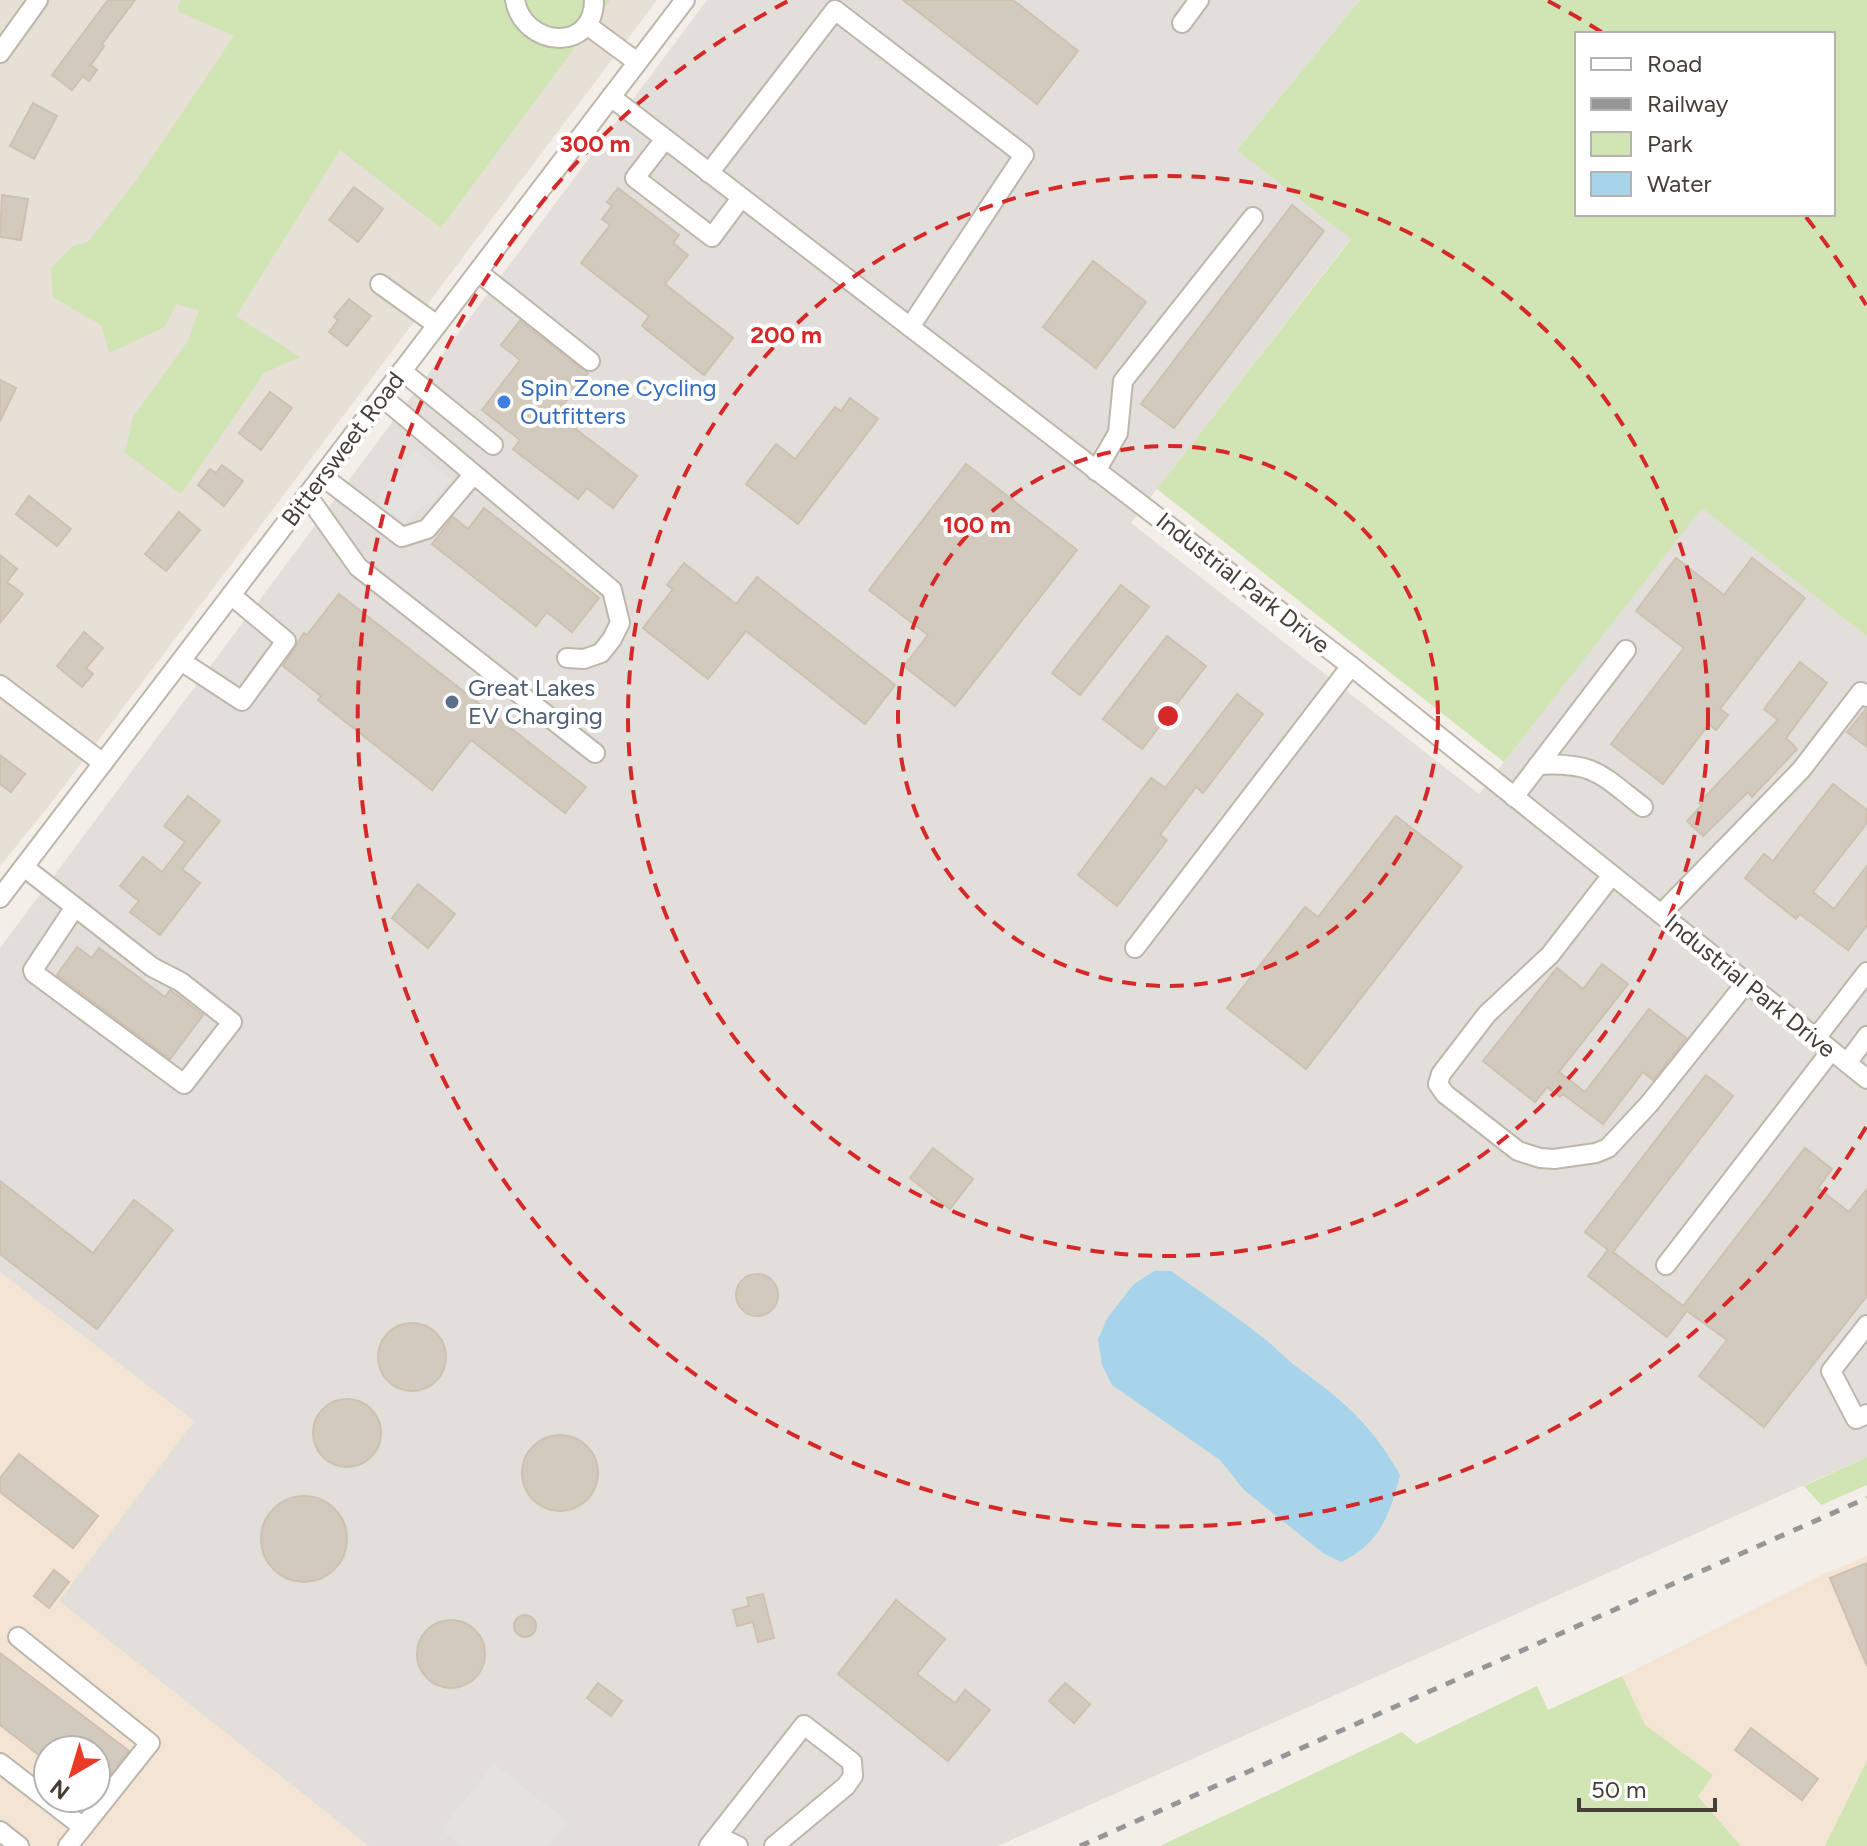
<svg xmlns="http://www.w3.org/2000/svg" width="1867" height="1846" viewBox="0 0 1867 1846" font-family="Figtree,sans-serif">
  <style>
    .residential { fill: #e6e0d6 }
    .commercial { fill: #f3e4d4; fill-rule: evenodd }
    .industrial { fill: #e2ded9 }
    .green { fill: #d1e4b3; fill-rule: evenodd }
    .parking { fill: #e4e2df }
    .water { fill: #a8d4eb }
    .building { fill: #d3cabe; stroke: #cec1b2; stroke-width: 2 }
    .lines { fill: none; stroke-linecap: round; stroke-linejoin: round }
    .minor-casing { stroke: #bdb6ab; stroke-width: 22 }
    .minor { stroke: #fff; stroke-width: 18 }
    .rail { stroke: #969696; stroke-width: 5; stroke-dasharray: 10 10; stroke-linecap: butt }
    .ring { fill: none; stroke: #d62828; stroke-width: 4; stroke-dasharray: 14 10 }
    .shop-dot { fill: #3f7fe0; stroke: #fff; stroke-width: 3 }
    .service-dot { fill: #5c6f8a; stroke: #fff; stroke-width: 3 }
    .labels { text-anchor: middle; stroke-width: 8; stroke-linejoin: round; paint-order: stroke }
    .shop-label { font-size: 24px; fill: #366cbe; stroke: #fff; text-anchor: start }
    .street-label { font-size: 24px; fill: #453f37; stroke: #fff }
    .service-label { font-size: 24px; fill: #4e5e75; stroke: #fff; text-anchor: start }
    .centre { fill: #d62828; stroke: #fff; stroke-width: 4 }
    .ring-label { font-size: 24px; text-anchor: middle; font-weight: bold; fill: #d62828; stroke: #fff; stroke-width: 8; stroke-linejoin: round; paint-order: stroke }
  </style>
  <rect width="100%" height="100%" fill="#f3efe8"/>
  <path class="residential" d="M0,0H657L52,802L0,866Z"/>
  <g class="commercial">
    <path d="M0,1272L194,1421L59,1601L369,1846H0ZM48,1750H96V1798H48Z"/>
    <path d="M1867,1556V1846H1741L1698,1795L1713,1775L1644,1725L1622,1676L1824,1574Z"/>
  </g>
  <path class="industrial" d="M707,0H1360L1237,150L1351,238L1131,523L1479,794L1702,507L1867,636V1457L998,1846H369L59,1601L194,1421L0,1272V948Z"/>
  <g class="green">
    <path d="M180,0H610L441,228L340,150L236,316L300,357L264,373L181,494L125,453L133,417L188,341L199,310L176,304L165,327L109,353L102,326L53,297L51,268L73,246L88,242L138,178L234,36L177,11Z"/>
    <path d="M1360,0H1867V636L1702,508L1504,762L1157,489L1351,239L1237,150ZM1577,34H1833V214H1577Z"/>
    <path d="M1867,1457V1485L1821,1505L1804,1486Z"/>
    <path d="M1622,1676L1645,1725L1713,1775L1698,1796L1741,1846H1160L1402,1732L1416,1744L1537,1686L1548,1710Z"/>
    <path d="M1867,1761V1846H1825Z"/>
  </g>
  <g class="parking">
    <path d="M415,450L451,478L433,501L414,512L405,523L376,501Z"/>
    <path d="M494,1764L568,1822L548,1846H462L441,1830Z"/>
  </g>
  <path class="water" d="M1154,1271H1171C1203,1294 1236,1316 1266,1340C1276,1348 1284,1357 1294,1365C1341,1399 1371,1423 1400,1475C1390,1514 1380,1544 1341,1562L1323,1553L1244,1490L1220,1460L1112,1385L1102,1365L1098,1339L1108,1317L1134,1284Z"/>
  <g class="building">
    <path d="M108,0H135L102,44L104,46L91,65L97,70L89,81L83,76L72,90L52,75Z"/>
    <path d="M903,0H1013L1078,51L1037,104Z"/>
    <path d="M33,103L57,116L34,159L10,146Z"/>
    <path d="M354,187L383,209L358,242L329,220Z"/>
    <path d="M618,188L679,235L673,243L688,255L665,284L733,338L704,375L642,326L649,316L581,263L610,225L602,219L612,206L607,202Z"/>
    <path d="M2,195L28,199L21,240L0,237Z"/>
    <path d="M1292,205L1324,231L1174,428L1141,404Z"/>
    <path d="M1093,261L1146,302L1096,368L1043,327Z"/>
    <path d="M349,299L371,316L347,346L329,332L338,320L334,317Z"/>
    <path d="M520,321L588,373L556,414L637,476L613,508L587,488L578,499L513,449L520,440L482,410L520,360L501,345Z"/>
    <path d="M0,380L16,388L0,421Z"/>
    <path d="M270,392L292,408L261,450L239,433Z"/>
    <path d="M850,398L878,419L798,524L746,484L776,444L795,459L835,407L841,411Z"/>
    <path d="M966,464L1077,550L955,706L904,666L928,635L869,590Z"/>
    <path d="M222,465L243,481L224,506L198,485L210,469L216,473Z"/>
    <path d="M29,496L71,529L57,546L16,514Z"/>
    <path d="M484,508L599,598L572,632L547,612L536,626L432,544L453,517L468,529Z"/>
    <path d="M179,512L200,530L166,571L145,554Z"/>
    <path d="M0,555L17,569L7,582L23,594L0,623Z"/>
    <path d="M1676,558L1724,595L1752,558L1805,598L1720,709L1728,715L1716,730L1709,724L1663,784L1611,744L1684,648L1636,611Z"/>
    <path d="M684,563L736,604L757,577L895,685L865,724L746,631L708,679L643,628L673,589L667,585Z"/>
    <path d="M1121,585L1149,607L1080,695L1052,673Z"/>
    <path d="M339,594L586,787L565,813L471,740L432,790L318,700L321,696L283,666L304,633L307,635Z"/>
    <path d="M84,632L103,648L86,668L93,674L82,687L57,666Z"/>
    <path d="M1167,636L1206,666L1142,749L1103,719Z"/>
    <path d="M1800,662L1827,683L1786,738L1797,749L1752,797L1748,792L1703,836L1687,821L1702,805L1699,803L1778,720L1764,709Z"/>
    <path d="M1237,694L1263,714L1203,793L1196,787L1160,835L1167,840L1117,906L1078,875L1151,778L1165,788Z"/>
    <path d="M1866,709H1867V747L1847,732Z"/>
    <path d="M0,755L25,774L11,792L0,784Z"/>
    <path d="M1833,784L1867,810V823L1813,892L1834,909L1867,866V925L1848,950L1800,914L1796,919L1745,878L1764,854L1773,861Z"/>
    <path d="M188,796L220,821L182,869L200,883L160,935L130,912L139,901L120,886L143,857L162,872L185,842L164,826Z"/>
    <path d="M1396,816L1462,867L1306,1069L1227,1008L1305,907L1318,917Z"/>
    <path d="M418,884L455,914L428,948L392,918Z"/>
    <path d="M77,947L92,958L99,948L165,997L170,990L203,1015L170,1059L57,975Z"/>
    <path d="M1602,964L1628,984L1559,1072L1585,1092L1649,1009L1686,1038L1653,1080L1643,1072L1603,1124L1563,1094L1560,1097L1547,1087L1535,1102L1483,1061L1557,968L1583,989Z"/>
    <path d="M1706,1075L1733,1096L1613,1252L1683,1306L1805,1148L1832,1169L1818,1188L1849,1212L1867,1189V1296L1764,1427L1699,1376L1727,1340L1687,1311L1667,1337L1588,1276L1608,1250L1585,1232Z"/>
    <path d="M933,1148L973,1179L950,1209L910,1178Z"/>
    <path d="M0,1181L93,1253L134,1200L173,1230L97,1329L0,1254Z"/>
    <circle cx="757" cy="1295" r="21"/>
    <circle cx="412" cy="1357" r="34"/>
    <circle cx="347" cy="1433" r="34"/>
    <circle cx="560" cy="1473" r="38"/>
    <path d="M19,1454L98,1516L73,1548L0,1492V1478Z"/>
    <circle cx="304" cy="1539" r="43"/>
    <path d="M1867,1563V1666L1830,1578Z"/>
    <path d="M54,1570L69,1582L49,1608L34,1596Z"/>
    <path d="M763,1594L774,1638L758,1642L753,1622L737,1626L733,1610L749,1606L747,1598Z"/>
    <path d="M896,1600L945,1639L917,1674L955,1703L965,1690L990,1710L948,1761L838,1674Z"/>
    <circle cx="525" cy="1626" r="11"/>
    <circle cx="451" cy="1654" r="34"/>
    <path d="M0,1653L129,1751L96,1792V1750H48V1762L0,1725Z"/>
    <path d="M598,1683L622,1701L611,1716L587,1698Z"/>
    <path d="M1065,1683L1090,1704L1074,1723L1049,1701Z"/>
    <path d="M1751,1728L1818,1779L1802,1800L1735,1750Z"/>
  </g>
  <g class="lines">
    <g class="minor-casing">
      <g id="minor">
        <path d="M515,0C523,47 594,54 594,0"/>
        <path d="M1182,23L1199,0"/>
        <path d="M587,25L637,62"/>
        <path d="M0,53L38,0"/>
        <path d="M611,97L1351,666L1867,1079"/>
        <path d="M665,139L635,178L712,237L741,198"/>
        <path d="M709,173L835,10L1024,155L910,327"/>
        <path d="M478,272L590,361"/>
        <path d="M380,284L437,325"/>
        <path d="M402,371L493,445"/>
        <path d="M382,397L612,590L620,623L612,639L601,653L584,659L567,658"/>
        <path d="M1096,471L1118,433L1123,381L1253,217"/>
        <path d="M322,476L402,537L427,529L473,475"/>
        <path d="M307,495L358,567L595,753"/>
        <path d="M181,661L242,701L286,641L231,595"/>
        <path d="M0,685L103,763"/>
        <path d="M1538,765C1595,762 1600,774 1643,807"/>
        <path d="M1514,797L1626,650"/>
        <path d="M24,867L152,967L181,982L232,1022L184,1084L34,973L33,970L75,907"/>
        <path d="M1612,875L1550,955L1487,1014L1441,1074L1438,1084L1445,1094L1518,1151L1540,1158L1554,1159L1596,1153L1608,1148L1649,1104L1746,983"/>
        <path d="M0,898L685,0"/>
        <path d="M1661,914L1801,770L1861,692L1867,697"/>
        <path d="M1135,948L1351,666"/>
        <path d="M1816,1038L1867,972"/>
        <path d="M1847,1063L1867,1036"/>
        <path d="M1666,1265L1831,1051"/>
        <path d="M1867,1325L1831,1371L1856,1419L1867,1414"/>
        <path d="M18,1637L150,1743L68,1846"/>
        <path d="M0,1763L83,1827"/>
        <path d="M0,1831L19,1846"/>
        <path d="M717,1836L738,1846"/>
        <path d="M709,1846L804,1725L852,1762L853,1776L846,1786L774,1846"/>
      </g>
    </g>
    <use href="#minor" class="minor"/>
    <path class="rail" d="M1080,1846L1867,1498"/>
  </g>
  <g class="ring">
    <circle cx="1168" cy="716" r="270"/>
    <circle cx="1168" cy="716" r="540"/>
    <path d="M1866 1127A810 810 0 1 1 788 1M1548 1A810 810 0 0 1 1603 33M1806 217A810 810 0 0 1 1866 305"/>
  </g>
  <circle class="shop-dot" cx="504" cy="402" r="8"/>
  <circle class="service-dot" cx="452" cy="702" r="8"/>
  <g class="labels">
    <g class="shop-label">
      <text x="520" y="396">Spin Zone Cycling<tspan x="520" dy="28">Outfitters</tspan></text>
    </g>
    <g class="street-label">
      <text transform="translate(343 449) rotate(-53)" y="8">Bittersweet Road</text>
      <text transform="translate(1243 583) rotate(38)" y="8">Industrial Park Drive</text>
      <text transform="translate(1750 986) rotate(39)" y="8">Industrial Park Drive</text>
    </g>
    <g class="service-label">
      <text x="468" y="696">Great Lakes<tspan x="468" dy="28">EV Charging</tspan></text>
    </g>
  </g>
  <circle cx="1168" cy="716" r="12" class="centre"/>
  <g class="ring-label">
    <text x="595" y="152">300 m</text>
    <text x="786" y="343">200 m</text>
    <text x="977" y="533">100 m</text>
  </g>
  <rect x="1575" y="32" width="260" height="184" fill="#ffffff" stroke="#b5b2af" stroke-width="2"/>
  <rect x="1591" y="58" width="40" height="12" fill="#ffffff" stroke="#b5b2af" stroke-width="2"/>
  <text x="1647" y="72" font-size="24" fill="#453f37">Road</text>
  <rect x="1591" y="98" width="40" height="12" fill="#969696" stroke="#b5b2af" stroke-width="2"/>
  <text x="1647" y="112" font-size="24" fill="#453f37">Railway</text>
  <rect x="1591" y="132" width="40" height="24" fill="#d1e4b3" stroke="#b5b2af" stroke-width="2"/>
  <text x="1647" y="152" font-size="24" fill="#453f37">Park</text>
  <rect x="1591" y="172" width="40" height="24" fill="#a8d4eb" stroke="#b5b2af" stroke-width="2"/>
  <text x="1647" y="192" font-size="24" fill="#453f37">Water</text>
  <g transform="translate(72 1774) rotate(218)"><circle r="38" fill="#ffffff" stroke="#b5b2af" stroke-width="2"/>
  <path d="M0-6L14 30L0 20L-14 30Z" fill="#ea3927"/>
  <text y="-12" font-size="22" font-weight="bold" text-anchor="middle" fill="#453f37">N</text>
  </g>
  <path d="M1579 1798v12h136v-12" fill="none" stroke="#453f37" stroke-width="4"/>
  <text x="1591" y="1798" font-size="24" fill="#453f37" stroke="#ffffff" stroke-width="6" paint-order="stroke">50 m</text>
</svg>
